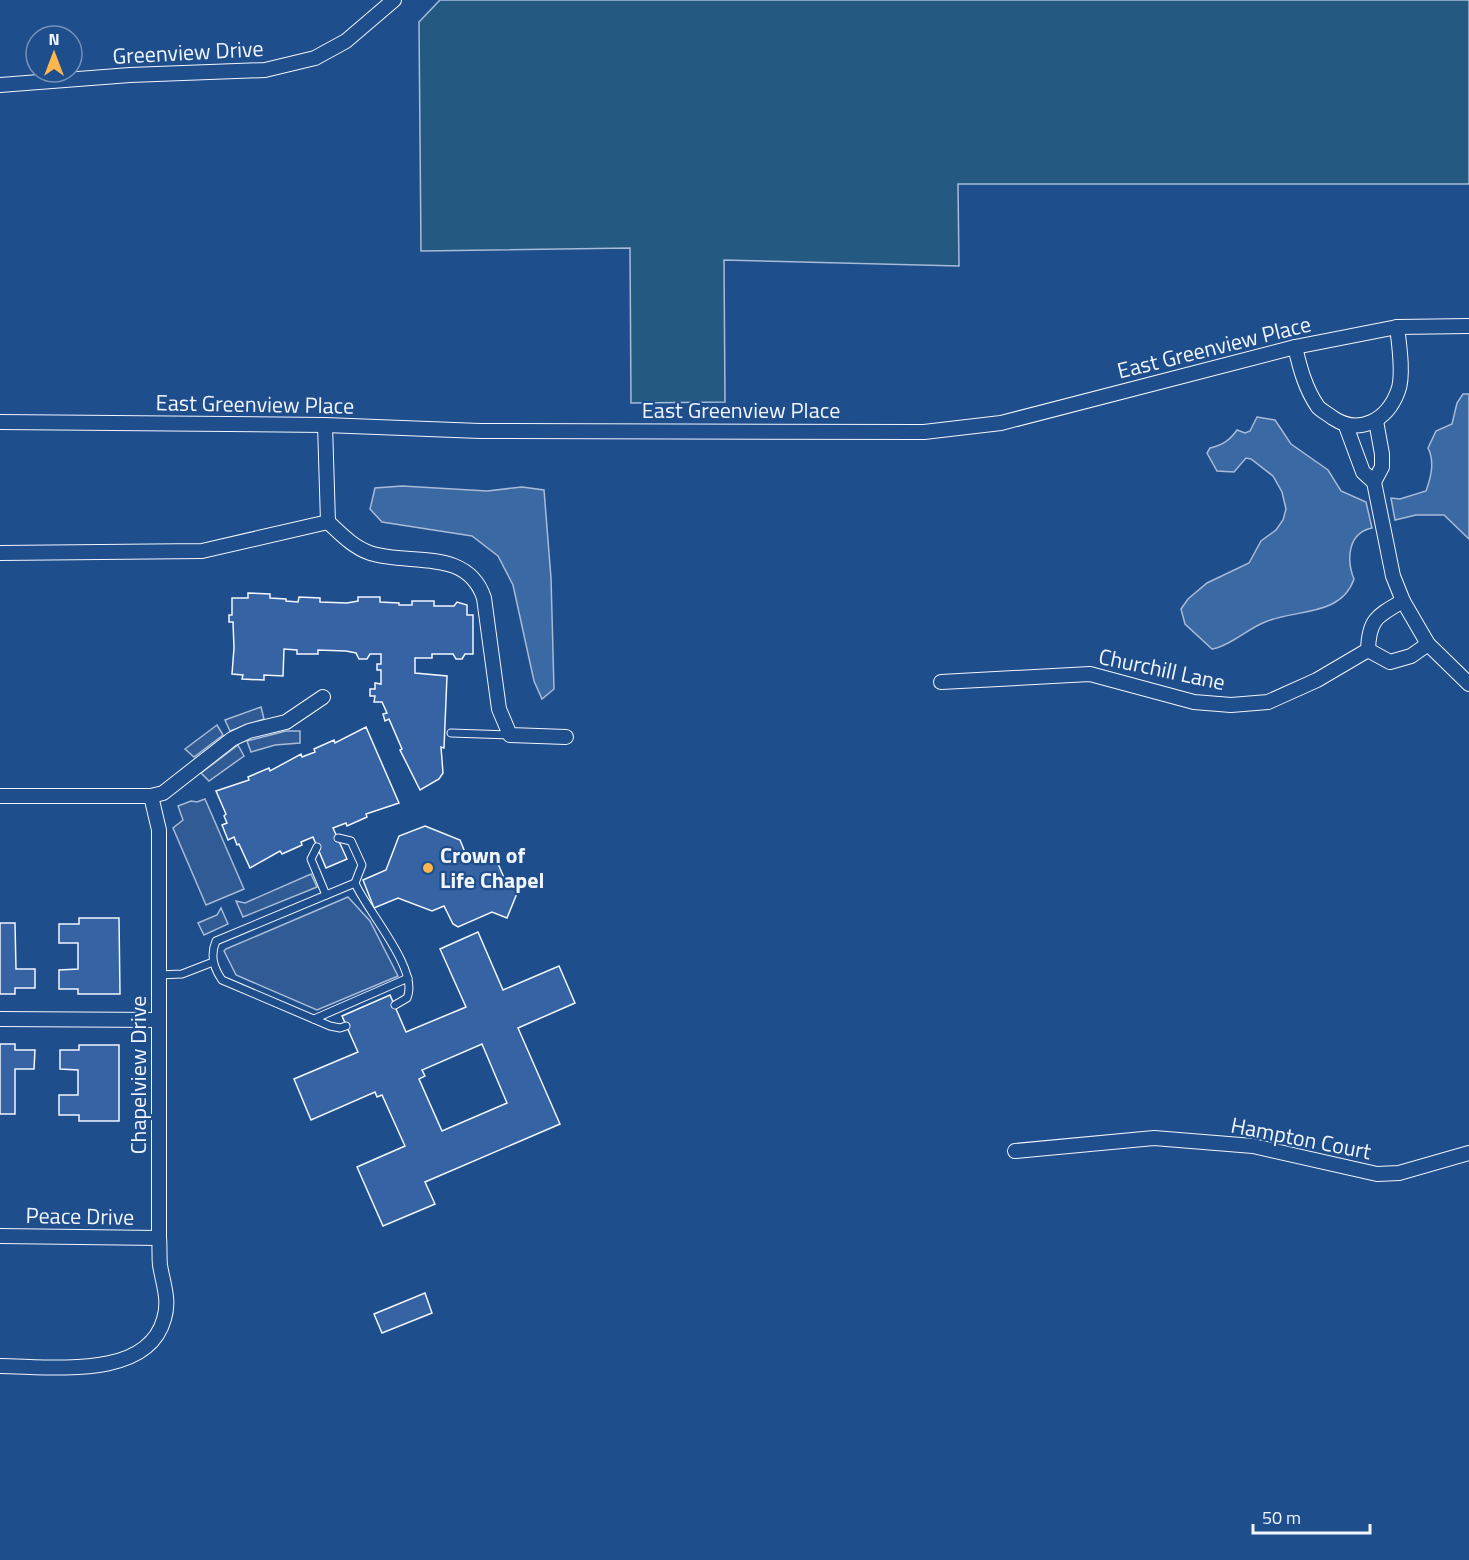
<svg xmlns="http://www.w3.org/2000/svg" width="1469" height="1560" viewBox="0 0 1469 1560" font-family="'Titillium Web',sans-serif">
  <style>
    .green { fill: #245a82; stroke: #a8bbd7; stroke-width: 1.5 }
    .parking { fill: #305b95; stroke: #a8bbd7; stroke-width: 1.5 }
    .water { fill: #3b69a3; stroke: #a8bbd7; stroke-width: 1.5 }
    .building { fill: #3563a3; stroke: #f2f6ff; stroke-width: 1.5; fill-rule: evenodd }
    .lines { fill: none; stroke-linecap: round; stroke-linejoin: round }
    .service-casing { stroke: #f2f6ff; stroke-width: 9 }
    .minor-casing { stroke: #f2f6ff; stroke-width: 16 }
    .service { stroke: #1f4e8c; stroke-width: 7 }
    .minor { stroke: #1f4e8c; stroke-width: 14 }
    .poi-dot { fill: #ffb74d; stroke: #1f4e8c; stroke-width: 2 }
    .labels { text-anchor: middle; stroke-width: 4.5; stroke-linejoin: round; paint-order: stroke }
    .street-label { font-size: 22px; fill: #f2f6ff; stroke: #1f4e8c }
    .poi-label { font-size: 22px; font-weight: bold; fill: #f2f6ff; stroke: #1f4e8c; text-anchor: start }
  </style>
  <rect width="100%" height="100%" fill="#1f4e8c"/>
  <path class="green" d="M440,0H1469V184H958L959,266L724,260L725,402L631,403L630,248L421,251L419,22Z"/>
  <g class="parking">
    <path d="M261,707L264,719L230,731L225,720Z"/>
    <path d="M217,725L223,735L194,757L185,749Z"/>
    <path d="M286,731H300V743L275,745L251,752L247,741Z"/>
    <path d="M238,745L244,756L209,781L201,773Z"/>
    <path d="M205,799L244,889L206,905L173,828L183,820L178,806L191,801L197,802Z"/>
    <path d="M311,874L317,887L243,917L236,901L245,903Z"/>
    <path d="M348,897L370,921L398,976L317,1010L236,975L224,951L226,949Z"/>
    <path d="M221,908L228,924L204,935L198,923L217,915Z"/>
  </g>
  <g class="water">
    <path d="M1463,394H1469V539L1444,515H1416L1395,520L1391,498L1400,499L1426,491C1431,477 1435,462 1428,448L1436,431L1452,424L1457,403Z"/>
    <path d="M1257,417L1275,420L1291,444L1328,470L1341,491L1366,502L1372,528C1348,533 1346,559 1354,579C1341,617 1295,609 1265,622C1249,628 1228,647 1212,649L1185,624L1181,609L1188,599L1207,583L1249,563L1261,541L1276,530L1283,520L1286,509L1282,492L1273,476L1251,459L1246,458L1234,472L1217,471L1207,453L1210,448C1223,445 1230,440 1237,430L1245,433L1250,431Z"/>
    <path d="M402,486L487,491L522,487L544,490L551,578L554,689L542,699L534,681L513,585L498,556L472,536L382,522L370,509L375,488Z"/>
  </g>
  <g class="building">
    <path d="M248,593L270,594V598L286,599V601L298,602L299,597L320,598V602L347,603L358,601V597H380V602L399,603V605H412V601H434V606H454L457,602L467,605V615H473V654H465L462,659H456L453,654H432V658H415V673L447,676L444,748L441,747L443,773L439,779L420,790L400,750L402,749L389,719L385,721L383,714L387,713L382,702H374L375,696H370V689H375V683L381,684V670H377V664H381V654H370L367,659H359L356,653L346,651L318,650V654H297V650L284,649L283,676L264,675V680L242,679L243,675L232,674L234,648L233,622H229V615H232V598H248Z"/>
    <path d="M366,727L399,803L366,814L367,817L347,826L346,823L333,828L347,859L326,868L313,837L301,842L302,845L282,854L280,851L250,868L239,844L237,845L234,837L228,840L222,825L227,823L224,816L226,814L216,791L249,780L248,777L269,768L270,771L301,754L302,757L315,752L314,749L334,740L335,743Z"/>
    <path d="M425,826L460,840L469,862L493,852L505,880L520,886L507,918L492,912L458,927L453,924L444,906L432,911L398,898L374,908L363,880L386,870L399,836Z"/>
    <path d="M79,918H119L120,994H78V989H59V970L78,969V943H59V924H79Z"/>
    <path d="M0,923H15L16,969H35V988H15V994H0Z"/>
    <path d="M478,932L503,990L559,966L575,1003L518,1028L560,1124L425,1182L435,1204L383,1226L357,1167L405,1146L382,1095L377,1097L375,1092L311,1120L294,1079L358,1052L342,1016L390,995L406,1032L466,1007L440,949ZM482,1044L507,1103L442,1131L419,1079L425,1076L422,1070Z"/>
    <path d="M0,1044H15V1050H35L34,1069H15V1114H0Z"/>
    <path d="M79,1045H119V1121H79V1115H59V1095H78V1070L60,1069V1050H79Z"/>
    <path d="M425,1293L432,1313L382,1333L374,1314Z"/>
  </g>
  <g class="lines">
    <g class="service-casing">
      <g id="service">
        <path d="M451,733L510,735"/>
        <path d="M338,838L351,841L362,865L355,883"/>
        <path d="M317,847L311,859L326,895"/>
        <path d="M159,975L182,974L213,962"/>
        <path d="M314,1019L408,978"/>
        <path d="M346,1026L340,1028L330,1026L222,980C213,967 210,955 216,941L355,883C366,910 420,970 407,998L395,1005"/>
      </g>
    </g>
    <g class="minor-casing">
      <g id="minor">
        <path d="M0,85L130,75L265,70L315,58L346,41L394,0"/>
        <path d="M1295,347C1300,368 1305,388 1318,407C1322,411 1328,414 1333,418C1359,435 1387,421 1398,391C1404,376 1399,343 1397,327"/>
        <path d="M1376,421L1382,454V467L1374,482L1393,576L1403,601L1428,644L1469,684"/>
        <path d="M0,422L325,425L480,431L924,432L1001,423L1295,347L1397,327L1469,326"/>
        <path d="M1346,426L1363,472L1374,482"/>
        <path d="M328,522C341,534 353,547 370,553C409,566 467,547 484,598L499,709L510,735L566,737"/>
        <path d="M0,553L202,551L328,522L325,425"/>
        <path d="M1368,650L1390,662L1411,656L1428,644"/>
        <path d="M941,682L1090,674L1194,702L1231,705L1268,702L1317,680L1368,650C1369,619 1377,616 1403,601"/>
        <path d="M0,796H151L163,793L232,739L249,731L286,722L323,697"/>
        <path d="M0,1019L159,1020"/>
        <path d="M1015,1151L1154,1138L1253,1146L1377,1174L1399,1173L1469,1153"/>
        <path d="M0,1236L159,1238"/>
        <path d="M0,1366C48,1366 147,1381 164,1319C170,1300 163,1284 160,1265C159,1256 160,1247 159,1238V830L151,796"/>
      </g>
    </g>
    <use href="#service" class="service"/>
    <use href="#minor" class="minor"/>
  </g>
  <circle class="poi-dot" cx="428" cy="868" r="6"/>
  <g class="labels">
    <g class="street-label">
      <text transform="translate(188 52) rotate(-3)" y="8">Greenview Drive</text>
      <text transform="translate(1214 347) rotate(-14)" y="8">East Greenview Place</text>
      <text transform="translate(255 404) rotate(1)" y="8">East Greenview Place</text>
      <text x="741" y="418">East Greenview Place</text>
      <text transform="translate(1162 669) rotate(12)" y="8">Churchill Lane</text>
      <text transform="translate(138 1075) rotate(-90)" y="8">Chapelview Drive</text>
      <text transform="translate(1301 1138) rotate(11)" y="8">Hampton Court</text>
      <text transform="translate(80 1216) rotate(1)" y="8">Peace Drive</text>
    </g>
    <g class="poi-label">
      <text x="440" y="863">Crown of<tspan x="440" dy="25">Life Chapel</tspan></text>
    </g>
  </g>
  <g transform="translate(54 54)"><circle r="28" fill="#1f4e8c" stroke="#7391ba" stroke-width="1.5"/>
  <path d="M0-4.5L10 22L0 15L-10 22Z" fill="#ffb74d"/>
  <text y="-9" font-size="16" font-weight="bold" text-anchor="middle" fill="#f2f6ff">N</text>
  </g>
  <path d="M1253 1524v9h117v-9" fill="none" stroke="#f2f6ff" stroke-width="3"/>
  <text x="1262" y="1524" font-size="18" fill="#f2f6ff" stroke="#1f4e8c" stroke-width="4.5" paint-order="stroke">50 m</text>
</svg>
